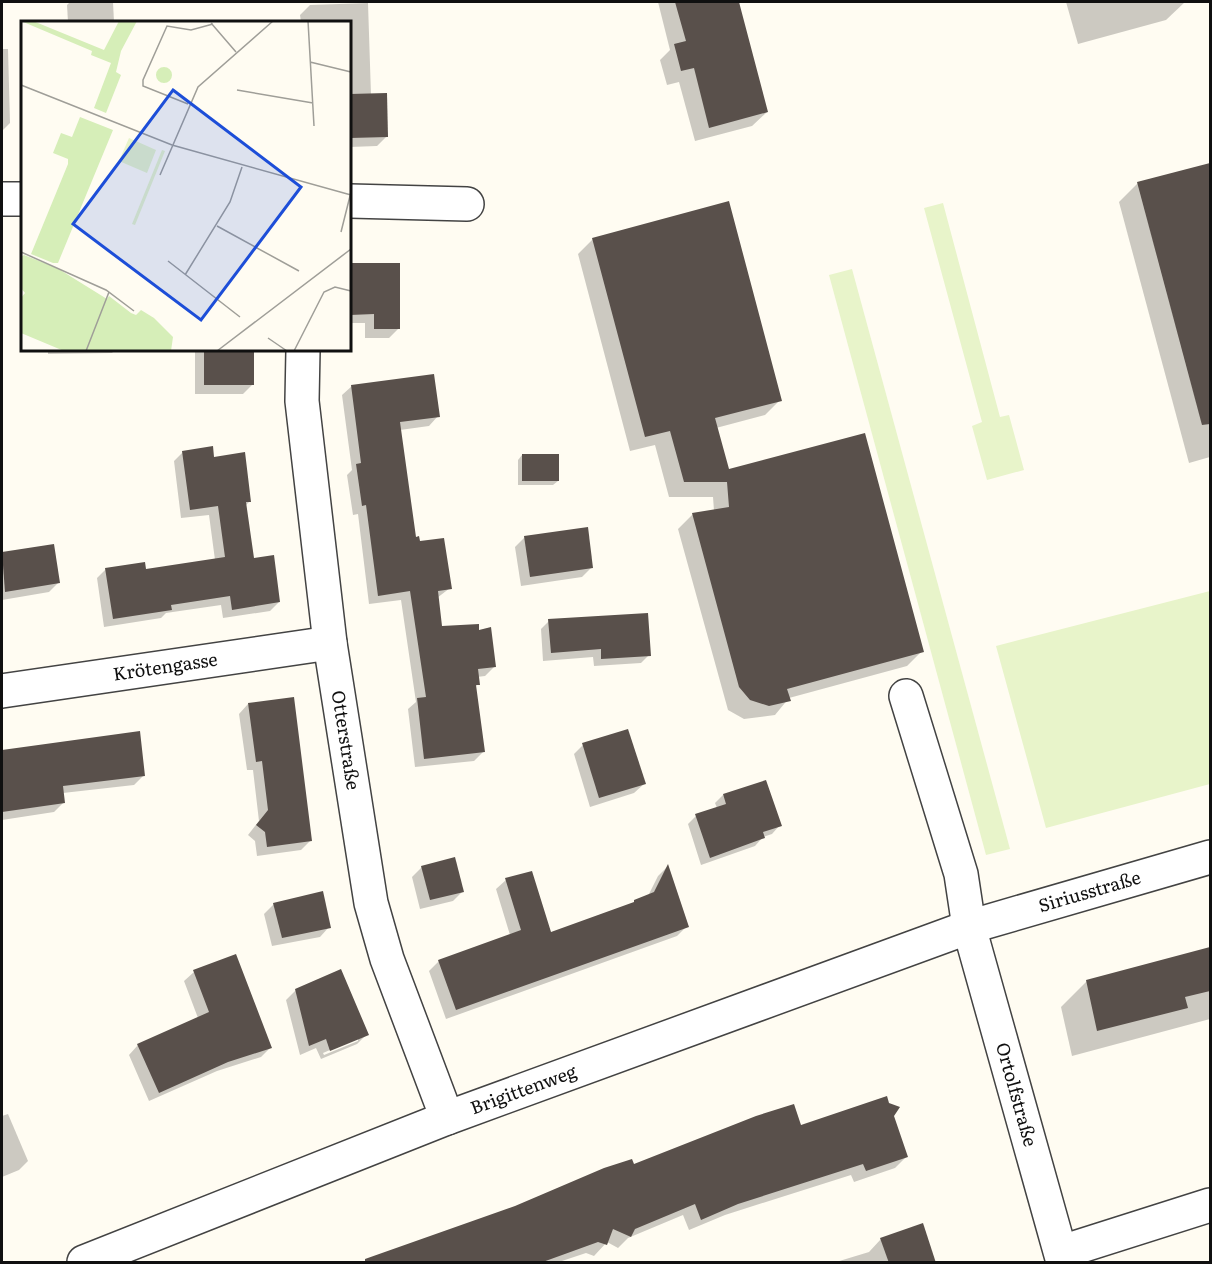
<svg xmlns="http://www.w3.org/2000/svg" width="1212" height="1264" viewBox="0 0 1212 1264" font-family="Literata,serif">
  <style>
    .pitch { fill: #e8f4ca }
    .shadow { fill: #0003; fill-rule: evenodd }
    .building { fill: #59504b }
    .lines { fill: none; stroke-linecap: round; stroke-linejoin: round }
    .minor-casing { stroke: #434343; stroke-width: 36 }
    .minor { stroke: #fff; stroke-width: 33 }
    .labels { text-anchor: middle; stroke-width: 6; stroke-linejoin: round; paint-order: stroke }
    .street-label { font-size: 18px; fill: #101010; stroke: #fff }
    .inset-road { fill: none; stroke: #9f9e98; stroke-width: 1.5 }
    .view { fill: #1d4ed8; fill-opacity: 0.15; stroke: #1d4ed8; stroke-width: 3 }
    .inset-edge { fill: none; stroke: #101010; stroke-width: 3 }
  </style>
  <rect width="100%" height="100%" fill="#fffcf2"/>
  <g class="pitch">
    <path d="M943,203L1000,417L1009,415L1024,470L987,480L972,426L982,422L924,208Z"/>
    <path d="M852,269L1010,849L986,855L829,275Z"/>
    <path d="M1210,591V784L1046,828L996,646Z"/>
  </g>
  <g class="shadow">
    <path d="M70,2H113L114,22H68L67,5Z"/>
    <path d="M658,2H738L767,112L752,126L695,141L679,82L667,85L660,60L670,50Z"/>
    <path d="M1066,2H1185L1166,20L1078,44Z"/>
    <path d="M368,3L371,95L387,136L377,146L350,147V22H301L300,15L310,5Z"/>
    <path d="M2,49H8L10,123L2,131Z"/>
    <path d="M1210,164V457L1189,463L1119,202L1138,183Z"/>
    <path d="M593,239L780,400L765,415L716,428L728,471L922,651L907,666L789,698L775,715L744,719L728,710L678,529L693,514L714,511L713,497H669L655,445L630,451L578,254Z"/>
    <path d="M350,265H398L399,328L389,338H365V323H350Z"/>
    <path d="M2,303H3L2,343Z"/>
    <path d="M48,350H115L112,353L48,354Z"/>
    <path d="M195,350H252L253,384L243,394H195Z"/>
    <path d="M352,386L438,416L429,426L400,430L415,538L450,588L437,598L440,628L478,631L495,666L485,676L477,677L478,684L475,687L484,751L474,761L415,767L408,709L416,702L401,600L369,604L358,514L353,515L347,475L352,470L342,395Z"/>
    <path d="M183,452L213,458L250,501L245,506L253,560L279,602L270,611L223,618L221,605L166,613L161,618L104,627L97,578L106,569L145,571L215,560L209,515L181,518L174,461Z"/>
    <path d="M522,455L558,481L553,485H518V460Z"/>
    <path d="M525,537L592,567L582,577L521,586L515,547Z"/>
    <path d="M53,546L59,582L49,592L2,600V554Z"/>
    <path d="M549,621L649,655L641,663L594,666L593,657L543,661L541,629Z"/>
    <path d="M248,704L311,840L301,850L257,856L255,841L248,835L259,821L253,770H247L239,714Z"/>
    <path d="M139,733L144,775L134,785L63,793L64,802L54,812L2,820V751Z"/>
    <path d="M583,745L644,784L634,793L590,807L574,754Z"/>
    <path d="M723,795L780,825L772,834L763,837L755,846L701,865L688,824L696,816L717,808L715,803Z"/>
    <path d="M422,867L463,891L453,901L420,909L412,877Z"/>
    <path d="M667,867L687,926L677,936L446,1019L429,971L439,961L510,935L496,889L506,880L550,934L630,905L648,896L658,876Z"/>
    <path d="M274,904L329,927L320,937L272,946L264,914Z"/>
    <path d="M1210,948V1019L1072,1056L1061,1007L1087,981Z"/>
    <path d="M194,972L271,1047L261,1057L217,1071L149,1101L129,1055L138,1045L198,1018L184,981Z"/>
    <path d="M296,990L367,1034L357,1044L321,1059L316,1048L300,1055L286,1000ZM358,1038V1041L324,1055L323,1053Z"/>
    <path d="M8,1114L28,1161L19,1170L2,1177V1116Z"/>
    <path d="M892,1116L906,1157L895,1168L854,1182L851,1175L725,1215L689,1230L683,1215L628,1238L618,1248L607,1242L594,1256L586,1253L559,1262H363L633,1166L800,1127Z"/>
    <path d="M881,1239L935,1262H836L869,1252Z"/>
  </g>
  <g class="building">
    <path d="M675,2H739L768,112L709,128L694,68L681,71L674,44L686,41Z"/>
    <path d="M387,93L388,137L350,138V94Z"/>
    <path d="M1210,163V424L1202,425L1137,182Z"/>
    <path d="M729,201L782,401L715,418L729,469L865,433L924,652L787,689L791,701L769,706L750,700L739,687L692,513L729,507L727,482H684L670,431L645,437L592,238Z"/>
    <path d="M350,263H400V329H374V314L350,315Z"/>
    <rect x="204" y="350" width="50" height="35"/>
    <path d="M434,374L440,417L400,422L416,537L419,536L420,541L444,538L452,589L438,591L442,626L479,624V630L491,627L496,667L478,669L480,685H476L485,752L424,759L417,698L426,697L410,591L378,596L366,505L362,506L356,464L361,463L351,385Z"/>
    <path d="M213,446L214,457L245,452L251,502H246L254,558L274,555L280,602L232,610L230,596L171,605L172,610L113,619L105,568L145,562L146,569L225,557L218,506L190,510L182,451Z"/>
    <rect x="522" y="454" width="37" height="27"/>
    <path d="M588,527L593,568L530,577L524,536Z"/>
    <path d="M54,544L60,583L5,592L2,552Z"/>
    <path d="M648,613L651,656L601,659V649L551,653L548,619Z"/>
    <path d="M294,697L312,841L267,847L265,832L256,825L268,810L262,761L256,762L248,703Z"/>
    <path d="M628,729L646,784L599,798L582,743Z"/>
    <path d="M140,731L145,776L63,786L65,803L2,812V750Z"/>
    <path d="M766,780L782,826L763,832L765,838L710,858L695,814L726,804L723,794Z"/>
    <path d="M455,857L464,892L430,900L421,866Z"/>
    <path d="M668,864L689,927L456,1010L438,960L521,930L505,878L532,871L551,932L634,902V900L654,892Z"/>
    <path d="M323,891L331,928L282,938L273,903Z"/>
    <path d="M1210,947V991L1185,997L1188,1008L1097,1031L1086,980Z"/>
    <path d="M236,954L272,1048L228,1062L159,1093L137,1044L209,1012L193,970Z"/>
    <path d="M341,969L369,1035L330,1051L326,1039L309,1046L295,989Z"/>
    <path d="M887,1096L889,1103L900,1107L894,1116L908,1157L866,1171L863,1164L738,1204L701,1220L695,1204L635,1229L631,1237L613,1229L607,1245L598,1242L540,1263H365V1259L515,1206L604,1168L632,1159L634,1164L756,1116L794,1104L801,1125Z"/>
    <path d="M923,1223L936,1263H889L880,1238Z"/>
  </g>
  <g class="lines">
    <g class="minor-casing">
      <g id="minor">
        <path d="M2,199H22"/>
        <path d="M350,201L467,204"/>
        <path id="s1" d="M303,350L302,401L330,643L371,903L387,959L447,1118"/>
        <path id="s2" d="M2,691L330,643"/>
        <path id="s3" d="M906,696L961,874L969,927L1063,1262"/>
        <path d="M1062,1252L1210,1205"/>
        <path id="s4" d="M84,1262L447,1118L969,927L1210,857"/>
      </g>
    </g>
    <use href="#minor" class="minor"/>
  </g>
  <g class="labels">
    <g class="street-label">
      <text dy="6" stroke="none"><textPath href="#s2" startOffset="165">Krötengasse</textPath></text>
      <text dy="6" stroke="none"><textPath href="#s1" startOffset="393">Otterstraße</textPath></text>
      <text dy="6" stroke="none"><textPath href="#s4" startOffset="1072">Siriusstraße</textPath></text>
      <text dy="6" stroke="none"><textPath href="#s4" startOffset="472">Brigittenweg</textPath></text>
      <text dy="6" stroke="none"><textPath href="#s3" startOffset="414">Ortolfstraße</textPath></text>
    </g>
  </g>
  <g transform="translate(21 21)">
    <rect width="330" height="330" fill="#fffcf2"/>
    <path d="M0,0H12L83,29L98,0H116L100,30L95,51L100,54L85,92L73,87L90,42L70,34L71,30ZM135 54a8 8 0 1 1 16 0a8 8 0 1 1-16 0ZM59,96L92,109L37,242H32L10,233L47,143V138L32,132L40,112L51,116ZM3,234L36,247L86,278L88,275L110,292L115,294L120,289L133,297L152,316L150,330H43L0,312V277L4,272L0,267V236Z" fill="#d6eeb8"/>
    <path d="M108,117L135,129L126,152L98,140ZM141,129L144,130L114,204L111,203Z" fill="#e8f4ca"/>
    <path class="inset-road" d="M287,0L293,105M190,2L215,31M289,41L330,51M0,64L151,124L330,174M216,69L292,82M167,83L122,65V59L146,5L170,9L192,3M139,154L177,66L252,0M196,205L278,250M320,211L330,171M0,231L85,269L113,290M147,240L219,296M164,254L209,181L221,146M247,317L266,330M65,330L88,271M196,330L330,228M273,330L303,271L314,266L330,270"/>
    <path class="view" d="M152,69L280,166L180,299L52,203Z"/>
    <rect width="330" height="330" class="inset-edge"/>
  </g>
  <rect width="1212" height="1264" fill="none" stroke="#101010" stroke-width="6"/>
</svg>
